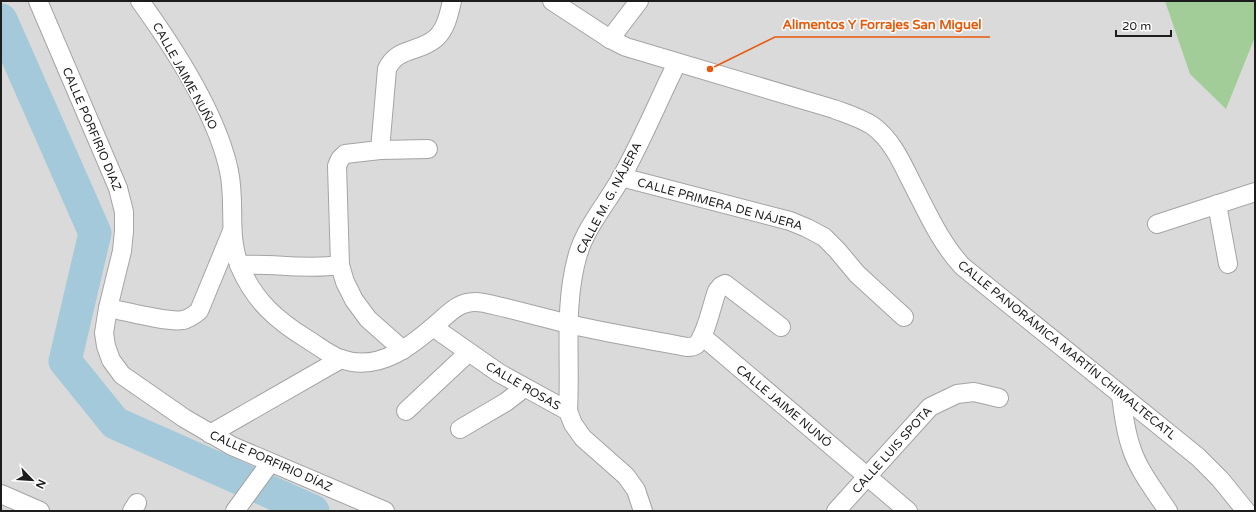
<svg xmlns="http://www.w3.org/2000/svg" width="1256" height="512" viewBox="0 0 1256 512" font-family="'Varela Round',sans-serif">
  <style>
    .residential { fill: #dbdada }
    .forest { fill: #a2cd99 }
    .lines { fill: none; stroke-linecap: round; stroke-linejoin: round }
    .river { stroke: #a4c9db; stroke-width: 33 }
    .street-casing { stroke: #a4a4a4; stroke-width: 20 }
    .street { stroke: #fff; stroke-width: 18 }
    .labels { text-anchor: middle; stroke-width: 3; stroke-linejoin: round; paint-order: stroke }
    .street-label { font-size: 12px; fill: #1d1d1d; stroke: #fff }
    .leader { fill: none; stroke: #e8590c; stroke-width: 1.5 }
    .callout-dot { fill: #e8590c; stroke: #fff; stroke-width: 1.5 }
    .callout-label { font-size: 13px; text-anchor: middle; font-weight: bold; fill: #e8590c; stroke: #fff; stroke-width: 3; stroke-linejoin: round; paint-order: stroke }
  </style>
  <rect width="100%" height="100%" fill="#eeece3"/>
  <rect class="residential" x="1" y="1" width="1254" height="510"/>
  <path class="forest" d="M1165,1H1255V37L1226,109L1190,74Z"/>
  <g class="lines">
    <path class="river" d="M1,20L95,233L65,361L115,423L313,511"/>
    <g class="street-casing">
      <g id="street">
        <path d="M38,1L118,188L124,212V231L122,251L108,308L104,333L106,346L111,360L122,375L184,418L232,446L385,511"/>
        <path d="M140,1C174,48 217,114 229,171C236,203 227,236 240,267C254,300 276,320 307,339C317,345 329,355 341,359C380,373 414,344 441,320C451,311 460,302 475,302C485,302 496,306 506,308C526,313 545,318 565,323C605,333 647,339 687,347C691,347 693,347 696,345C706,336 712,304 717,291L721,286L725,284L781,327"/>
        <path d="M552,1L610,39L626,47L834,109C847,114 861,118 873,126C892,140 902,163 912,183C927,212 940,242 962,266L1198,457L1220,479L1246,511"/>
        <path d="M610,39L639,1"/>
        <path d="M380,150L387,69C397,47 419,53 436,38C446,29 449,14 452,1"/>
        <path d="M621,177L790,221L807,228L824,237L837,250L857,274L904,317"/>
        <path d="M1217,204L1228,264"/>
        <path d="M1157,224L1255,192"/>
        <path d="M239,265C273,263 306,270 340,265"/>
        <path d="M108,308C125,311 168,323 183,320C189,319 194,315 199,311L232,231"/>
        <path d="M433,327L499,373L568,411L573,424L583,438L626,476L636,490L643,511"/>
        <path d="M702,336L908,511"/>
        <path d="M403,350L368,319L354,300L345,282L340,265L337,166L340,159L345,154L380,150L428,149"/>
        <path d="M1121,395C1123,412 1125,430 1131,447C1138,470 1155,491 1168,511"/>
        <path d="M406,411L468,353"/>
        <path d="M568,411C571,359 563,305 578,254C586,227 607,203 621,178C642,141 658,101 677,63"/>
        <path d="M460,429L506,402L524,388"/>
        <path d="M210,434L341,359"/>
        <path d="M1,494L40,511"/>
        <path d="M132,511L137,503"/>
        <path d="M235,511L270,463"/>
        <path d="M836,511L930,407L957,394L974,392L999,398"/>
      </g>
    </g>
    <use href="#street" class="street"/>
  </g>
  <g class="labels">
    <g class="street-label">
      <text transform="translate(185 76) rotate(61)" y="4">CALLE JAIME NUÑO</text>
      <text transform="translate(92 129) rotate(67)" y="4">CALLE PORFIRIO DIAZ</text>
      <text transform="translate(609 198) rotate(-62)" y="4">CALLE M. G. NÁJERA</text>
      <text transform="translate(720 204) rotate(15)" y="4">CALLE PRIMERA DE NÁJERA</text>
      <text transform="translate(1067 350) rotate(39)" y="4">CALLE PANORÁMICA MARTÍN CHIMALTECATL</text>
      <text transform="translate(523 386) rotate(30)" y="4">CALLE ROSAS</text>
      <text transform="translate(784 406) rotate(40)" y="4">CALLE JAIME NUNÓ</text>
      <text transform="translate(892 450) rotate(-48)" y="4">CALLE LUIS SPOTA</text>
      <text transform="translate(271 461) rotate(24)" y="4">CALLE PORFIRIO DÍAZ</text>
    </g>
  </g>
  <path class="leader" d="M710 69L775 37H990"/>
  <circle class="callout-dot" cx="710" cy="69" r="4"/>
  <g class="callout-label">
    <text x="882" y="29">Alimentos Y Forrajes San Miguel</text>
  </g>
  <rect width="1256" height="512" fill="none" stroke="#1d1d1d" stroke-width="4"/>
  <g transform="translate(32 480) rotate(115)" stroke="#ffffff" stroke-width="3" paint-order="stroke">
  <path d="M0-3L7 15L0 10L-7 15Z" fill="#1d1d1d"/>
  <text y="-6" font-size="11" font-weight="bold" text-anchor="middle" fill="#1d1d1d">N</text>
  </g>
  <path d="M1116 30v6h55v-6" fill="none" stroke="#1d1d1d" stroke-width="2"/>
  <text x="1122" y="30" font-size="12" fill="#1d1d1d" stroke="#ffffff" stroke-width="3" paint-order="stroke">20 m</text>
</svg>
